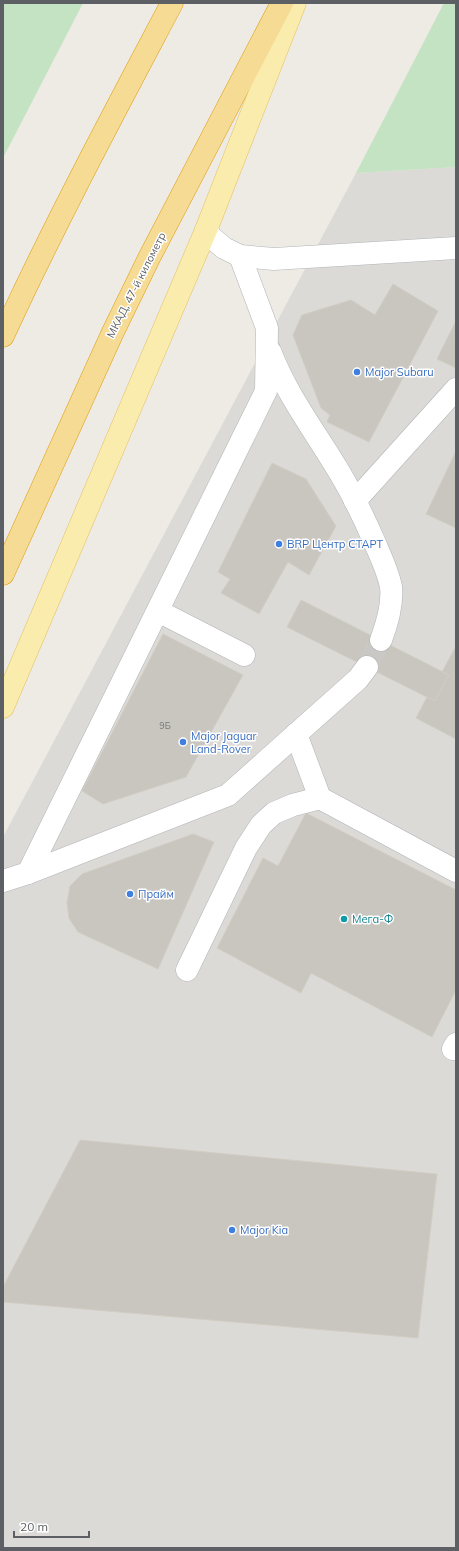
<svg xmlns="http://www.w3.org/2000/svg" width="459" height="1551" viewBox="0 0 459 1551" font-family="Mulish,sans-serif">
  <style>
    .industrial { fill: #dcdad6 }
    .green { fill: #c3e3c2 }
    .building { fill: #c9c6c0; stroke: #d2cdc3 }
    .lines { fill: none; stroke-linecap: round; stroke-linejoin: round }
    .minor-tunnel { stroke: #c9c8c4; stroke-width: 22; stroke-dasharray: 22 11; stroke-linecap: butt }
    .minor-casing { stroke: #b1b4b8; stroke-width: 23 }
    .major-casing { stroke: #e7c063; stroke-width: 23 }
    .highway-casing { stroke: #e19c10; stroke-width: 23 }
    .minor { stroke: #fff; stroke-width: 22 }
    .major { stroke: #f9ecad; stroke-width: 22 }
    .highway { stroke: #f5db93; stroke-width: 22 }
    .shop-dot { fill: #3f7fe0; stroke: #fff; stroke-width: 1.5 }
    .culture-dot { fill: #0f9aa8; stroke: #fff; stroke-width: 1.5 }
    .labels { text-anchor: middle; stroke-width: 3; stroke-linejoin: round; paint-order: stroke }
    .number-label { font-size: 9px; fill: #77797a }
    .street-label { font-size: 11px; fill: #5c5f63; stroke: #fff }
    .shop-label { font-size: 11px; fill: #366cbe; stroke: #fff; text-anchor: start }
    .culture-label { font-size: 11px; fill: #0d838f; stroke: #fff; text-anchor: start }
  </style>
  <rect width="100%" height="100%" fill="#edebe4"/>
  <path class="industrial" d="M456,167V1548H3V837L356,173Z"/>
  <g class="green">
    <path d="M3,3H83L3,158Z"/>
    <path d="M444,3H456V167L356,173Z"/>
  </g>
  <g class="building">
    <path d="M393,284L438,311L369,442L327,422L330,415L321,408L293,335L302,315L351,300L375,315Z"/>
    <path d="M456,321V368L437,359Z"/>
    <path d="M456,451V528L426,514Z"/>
    <path d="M272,463L306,479L336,526L309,575L288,562L259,614L221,593L230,579L218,572Z"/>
    <path d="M301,600L449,675L435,701L287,627Z"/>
    <path d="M163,634L243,675L186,777L103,804L82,791Z"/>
    <path d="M456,646V739L416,718L427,697L435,701L449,675L442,672Z"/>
    <path d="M306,813L456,890V990L432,1037L311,973L301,993L217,948L263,858L278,866Z"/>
    <path d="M193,834L214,842L158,969L78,932L69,918L67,903L70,886L82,874Z"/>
    <path d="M80,1140L437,1174L418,1338L3,1302V1287Z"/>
  </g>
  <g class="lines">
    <path class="minor-tunnel" d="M367,667L381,640"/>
    <g class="minor-casing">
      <g id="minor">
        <path d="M206,230L212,238L224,248L240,256L274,259L456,248"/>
        <path d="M270,351C287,396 317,434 341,475C354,497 364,518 374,541C380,555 388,571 391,587C393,605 387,624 381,640"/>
        <path d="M355,501L456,389"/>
        <path d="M158,611L244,655"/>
        <path d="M296,734L320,798L456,871"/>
        <path d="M28,873L228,795L358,679L367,667"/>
        <path d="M3,881L28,873L266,391L267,328L240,256"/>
        <path d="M187,970L246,848L261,825L274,813L293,805L320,798"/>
        <path d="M453,1049L456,1044"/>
      </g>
    </g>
    <g class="major-casing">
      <path id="major" d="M3,707L206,230L295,3"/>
    </g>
    <g class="highway-casing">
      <g id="highway">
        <path d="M3,336C55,223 114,113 172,3"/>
        <path d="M3,574L112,334L149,258L282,3"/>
      </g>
    </g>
    <use href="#minor" class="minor"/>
    <use href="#major" class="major"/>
    <use href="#highway" class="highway"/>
  </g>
  <g class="shop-dot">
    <circle cx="357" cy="372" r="4"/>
    <circle cx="279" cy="544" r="4"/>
    <circle cx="183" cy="742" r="4"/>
    <circle cx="130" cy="894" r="4"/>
    <circle cx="232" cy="1230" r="4"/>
  </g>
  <circle class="culture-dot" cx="344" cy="919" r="4"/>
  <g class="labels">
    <g class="number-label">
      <text x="165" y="729">9Б</text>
    </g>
    <g class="street-label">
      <text transform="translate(136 285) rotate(-63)" y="4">МКАД, 47-й километр</text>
    </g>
    <g class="shop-label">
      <text x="365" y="376">Major Subaru</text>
      <text x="287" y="548">BRP Центр СТАРТ</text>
      <text x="191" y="740">Major Jaguar<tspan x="191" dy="13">Land-Rover</tspan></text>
      <text x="138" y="898">Прайм</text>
      <text x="240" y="1234">Major Kia</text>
    </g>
    <g class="culture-label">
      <text x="352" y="923">Мега-Ф</text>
    </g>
  </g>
  <rect width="459" height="1551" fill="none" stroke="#5c5f63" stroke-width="8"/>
  <path d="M14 1531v6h75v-6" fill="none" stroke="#5c5f63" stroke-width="2"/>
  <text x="20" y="1531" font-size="12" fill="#5c5f63" stroke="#ffffff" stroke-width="3" paint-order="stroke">20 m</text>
</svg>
